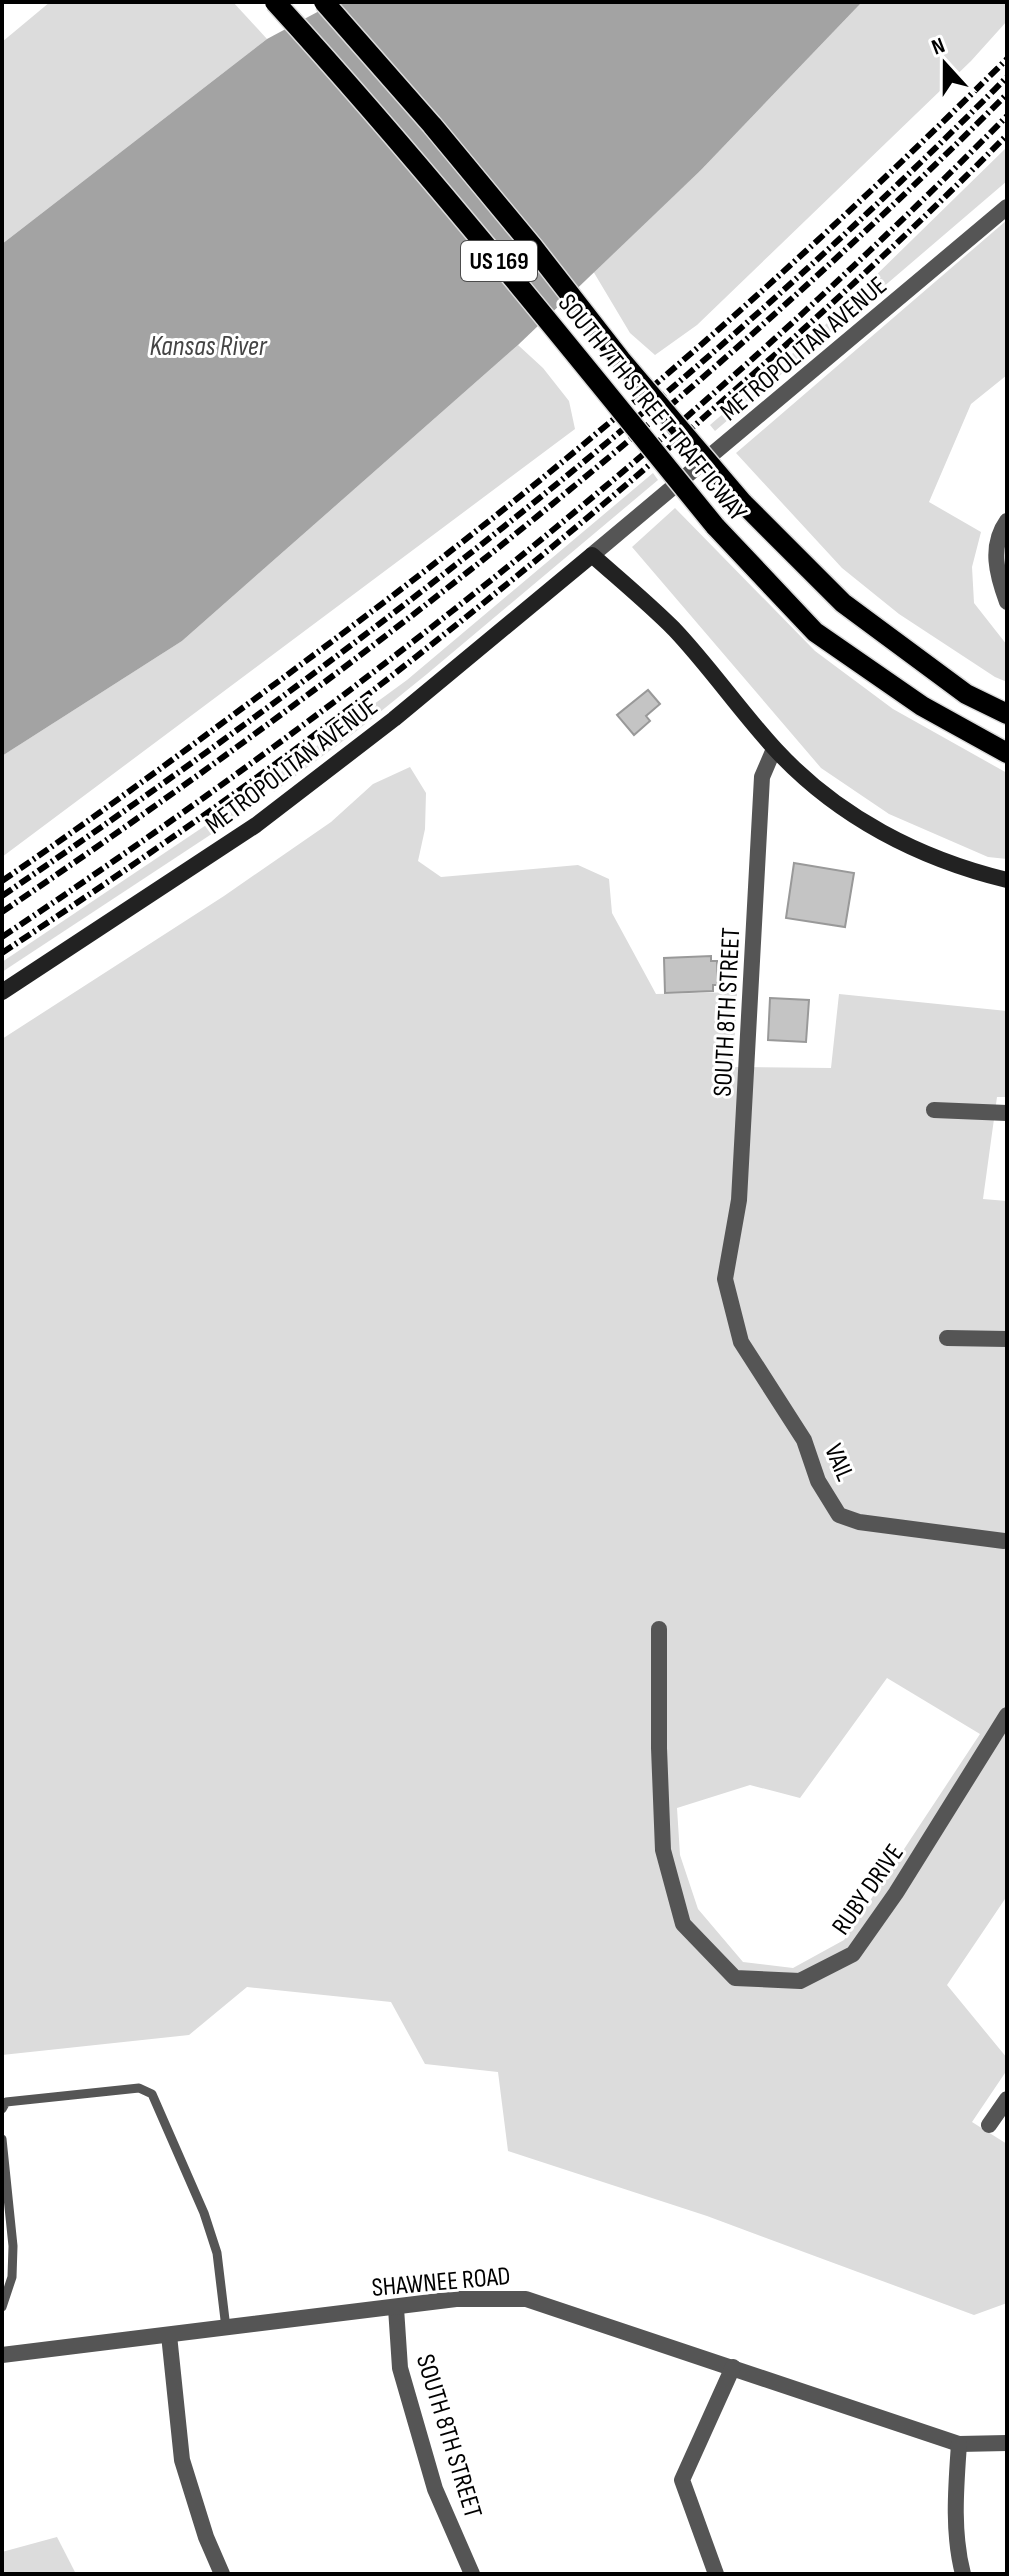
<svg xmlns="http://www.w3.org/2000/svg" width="1009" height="2576" viewBox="0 0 1009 2576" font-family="'Sofia Sans Condensed',sans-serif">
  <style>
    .green { fill: #dcdcdc; fill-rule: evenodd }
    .water { fill: #a3a3a3 }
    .building { fill: #c4c4c4; stroke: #999; stroke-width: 2 }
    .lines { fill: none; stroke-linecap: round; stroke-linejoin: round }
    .primary-casing { stroke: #dbdbdb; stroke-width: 23 }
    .service { stroke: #555; stroke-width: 9 }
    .minor { stroke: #555; stroke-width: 16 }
    .secondary { stroke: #222; stroke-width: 16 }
    .primary { stroke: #000; stroke-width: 20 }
    .rail { stroke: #000; stroke-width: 6; stroke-dasharray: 12 4 2 4; stroke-linecap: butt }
    .primary-bridge-casing { stroke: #dbdbdb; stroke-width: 23; stroke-linecap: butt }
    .primary-bridge { stroke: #000; stroke-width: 20 }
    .labels { text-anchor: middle; stroke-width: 6; stroke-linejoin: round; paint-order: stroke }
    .shield { fill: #fff; stroke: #4c4c4c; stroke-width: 2 }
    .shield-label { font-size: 24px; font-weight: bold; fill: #000 }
    .street-label { font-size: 26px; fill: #000; stroke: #fff }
    .water-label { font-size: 28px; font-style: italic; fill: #444; stroke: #fff }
  </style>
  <rect width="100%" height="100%" fill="#fff"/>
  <g class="green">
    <path d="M50,2H233L267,39L2,244V42Z"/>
    <path d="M862,2H1007V21L971,61L697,325L655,355L630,333L593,271L701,170Z"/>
    <path d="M1007,147V181L715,431L710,425L823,327Z"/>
    <path d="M1007,220V375L971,404L929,502L981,532L972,567L974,603L1007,645V682L995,677L899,614L842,568L736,453Z"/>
    <path d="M518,345L543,368L569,401L575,429L2,857V756L182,641Z"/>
    <path d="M653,473L658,480L427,674L359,729L274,792L266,783L407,680Z"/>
    <path d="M675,508L815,651L893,709L1007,773V859L988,857L889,814L821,768L632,547Z"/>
    <path d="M410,767L426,793L425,829L418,861L441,877L578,865L609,879L612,913L656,994L737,992L733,1067L831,1068L839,994L1007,1011V1097H997L983,1199L1007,1201V1896L947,1985L1007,2058V2070L972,2122L1007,2144V2303L974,2315L707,2216L508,2151L498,2072L425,2064L391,2002L247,1987L189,2035L2,2055V1039L224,896L331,822L373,784ZM887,1678L980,1734L844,1940L793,1968L743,1962L698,1909L680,1855L677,1808L750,1785L800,1798Z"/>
    <path d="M236,805L242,814L2,972V962Z"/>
    <path d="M57,2537L76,2574H2V2552Z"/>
  </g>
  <path class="water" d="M336,2H862L701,170L518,345L182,641L2,756V244L267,39Z"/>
  <g class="building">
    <path d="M648,690L660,704L646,716L650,721L634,735L617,715Z"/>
    <path d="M794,863L854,873L845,927L786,918Z"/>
    <path d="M711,956V961H717L718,985H713V991L665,993L664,958Z"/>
    <path d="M770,998L809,1000L806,1042L768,1040Z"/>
  </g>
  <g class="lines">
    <g class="primary-casing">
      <g id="primary">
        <path d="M742,502L843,603L966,694L1007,714"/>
        <path d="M715,526L815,632L922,706L1007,753"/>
      </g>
    </g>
    <g class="service">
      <path d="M2,2109L6,2102L139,2088L152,2094L204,2213L217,2253L226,2328"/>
      <path d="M2,2139L13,2246L12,2277L2,2307"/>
    </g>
    <g class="minor">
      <path d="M1007,521C989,546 997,575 1007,602"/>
      <path d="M592,555L1007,207"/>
      <path d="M774,749L762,777L739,1200L725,1279L741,1342L804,1440L818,1481L839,1515L859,1522L1004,1541"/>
      <path d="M934,1110L1007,1113"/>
      <path d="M947,1338L1007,1339"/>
      <path d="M659,1629V1748L663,1850L683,1924L735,1978L800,1981L853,1954L896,1893L1007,1715"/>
      <path d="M989,2125L1007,2099"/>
      <path d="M396,2308L400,2368L435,2489L472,2574"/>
      <path d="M169,2335L182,2460L206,2537L222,2574"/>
      <path d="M2,2355L456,2299H526L959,2444L1007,2443"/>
      <path d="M959,2444C956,2487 952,2532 963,2574"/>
      <path d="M716,2574L682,2480L733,2367"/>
    </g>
    <path class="secondary" d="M2,992L256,825L394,719L592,555C619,579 648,603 674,629C710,667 740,711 776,750C838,817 920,859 1007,880"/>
    <use href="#primary" class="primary"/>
    <g class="rail">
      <path d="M2,881C97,816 190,747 283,678C389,599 495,519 597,433C740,315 876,189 1007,59"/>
      <path d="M2,896C358,652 703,385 1007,77"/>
      <path d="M2,912C359,670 702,400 1007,94"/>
      <path d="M2,937C362,697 703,425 1007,116"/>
      <path d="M2,953C130,868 258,780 380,685C493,597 604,506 711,411C813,322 913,231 1007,135"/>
    </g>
    <g class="primary-bridge-casing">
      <g id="primary-bridge">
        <path d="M275,2C429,171 571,349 715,526"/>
        <path d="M324,2L432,125L533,247L621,360L742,502"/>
      </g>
    </g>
    <use href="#primary-bridge" class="primary-bridge"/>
  </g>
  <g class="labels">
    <rect class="shield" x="461" y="241" width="76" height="40" rx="6"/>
    <g class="shield-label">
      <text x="499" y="269">US 169</text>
    </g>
    <g class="street-label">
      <text transform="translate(803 348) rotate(-40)" y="9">METROPOLITAN AVENUE</text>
      <text transform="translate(653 407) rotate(51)" y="9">SOUTH 7TH STREET TRAFFICWAY</text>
      <text transform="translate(291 765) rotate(-37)" y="9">METROPOLITAN AVENUE</text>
      <text transform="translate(726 1012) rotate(-87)" y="9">SOUTH 8TH STREET</text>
      <text transform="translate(840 1462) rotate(67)" y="9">VAIL</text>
      <text transform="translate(867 1889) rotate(-55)" y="9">RUBY DRIVE</text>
      <text transform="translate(441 2281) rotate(-5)" y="9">SHAWNEE ROAD</text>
      <text transform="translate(450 2436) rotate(73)" y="9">SOUTH 8TH STREET</text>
    </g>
    <g class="water-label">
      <text x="208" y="355">Kansas River</text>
    </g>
  </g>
  <rect width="1009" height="2576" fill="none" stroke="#000000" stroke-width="8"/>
  <g transform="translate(945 64) rotate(339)" stroke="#ffffff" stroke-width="6" paint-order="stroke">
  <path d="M0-6L14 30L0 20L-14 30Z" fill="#000000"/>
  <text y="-12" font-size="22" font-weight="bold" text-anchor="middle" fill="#000000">N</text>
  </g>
</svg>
